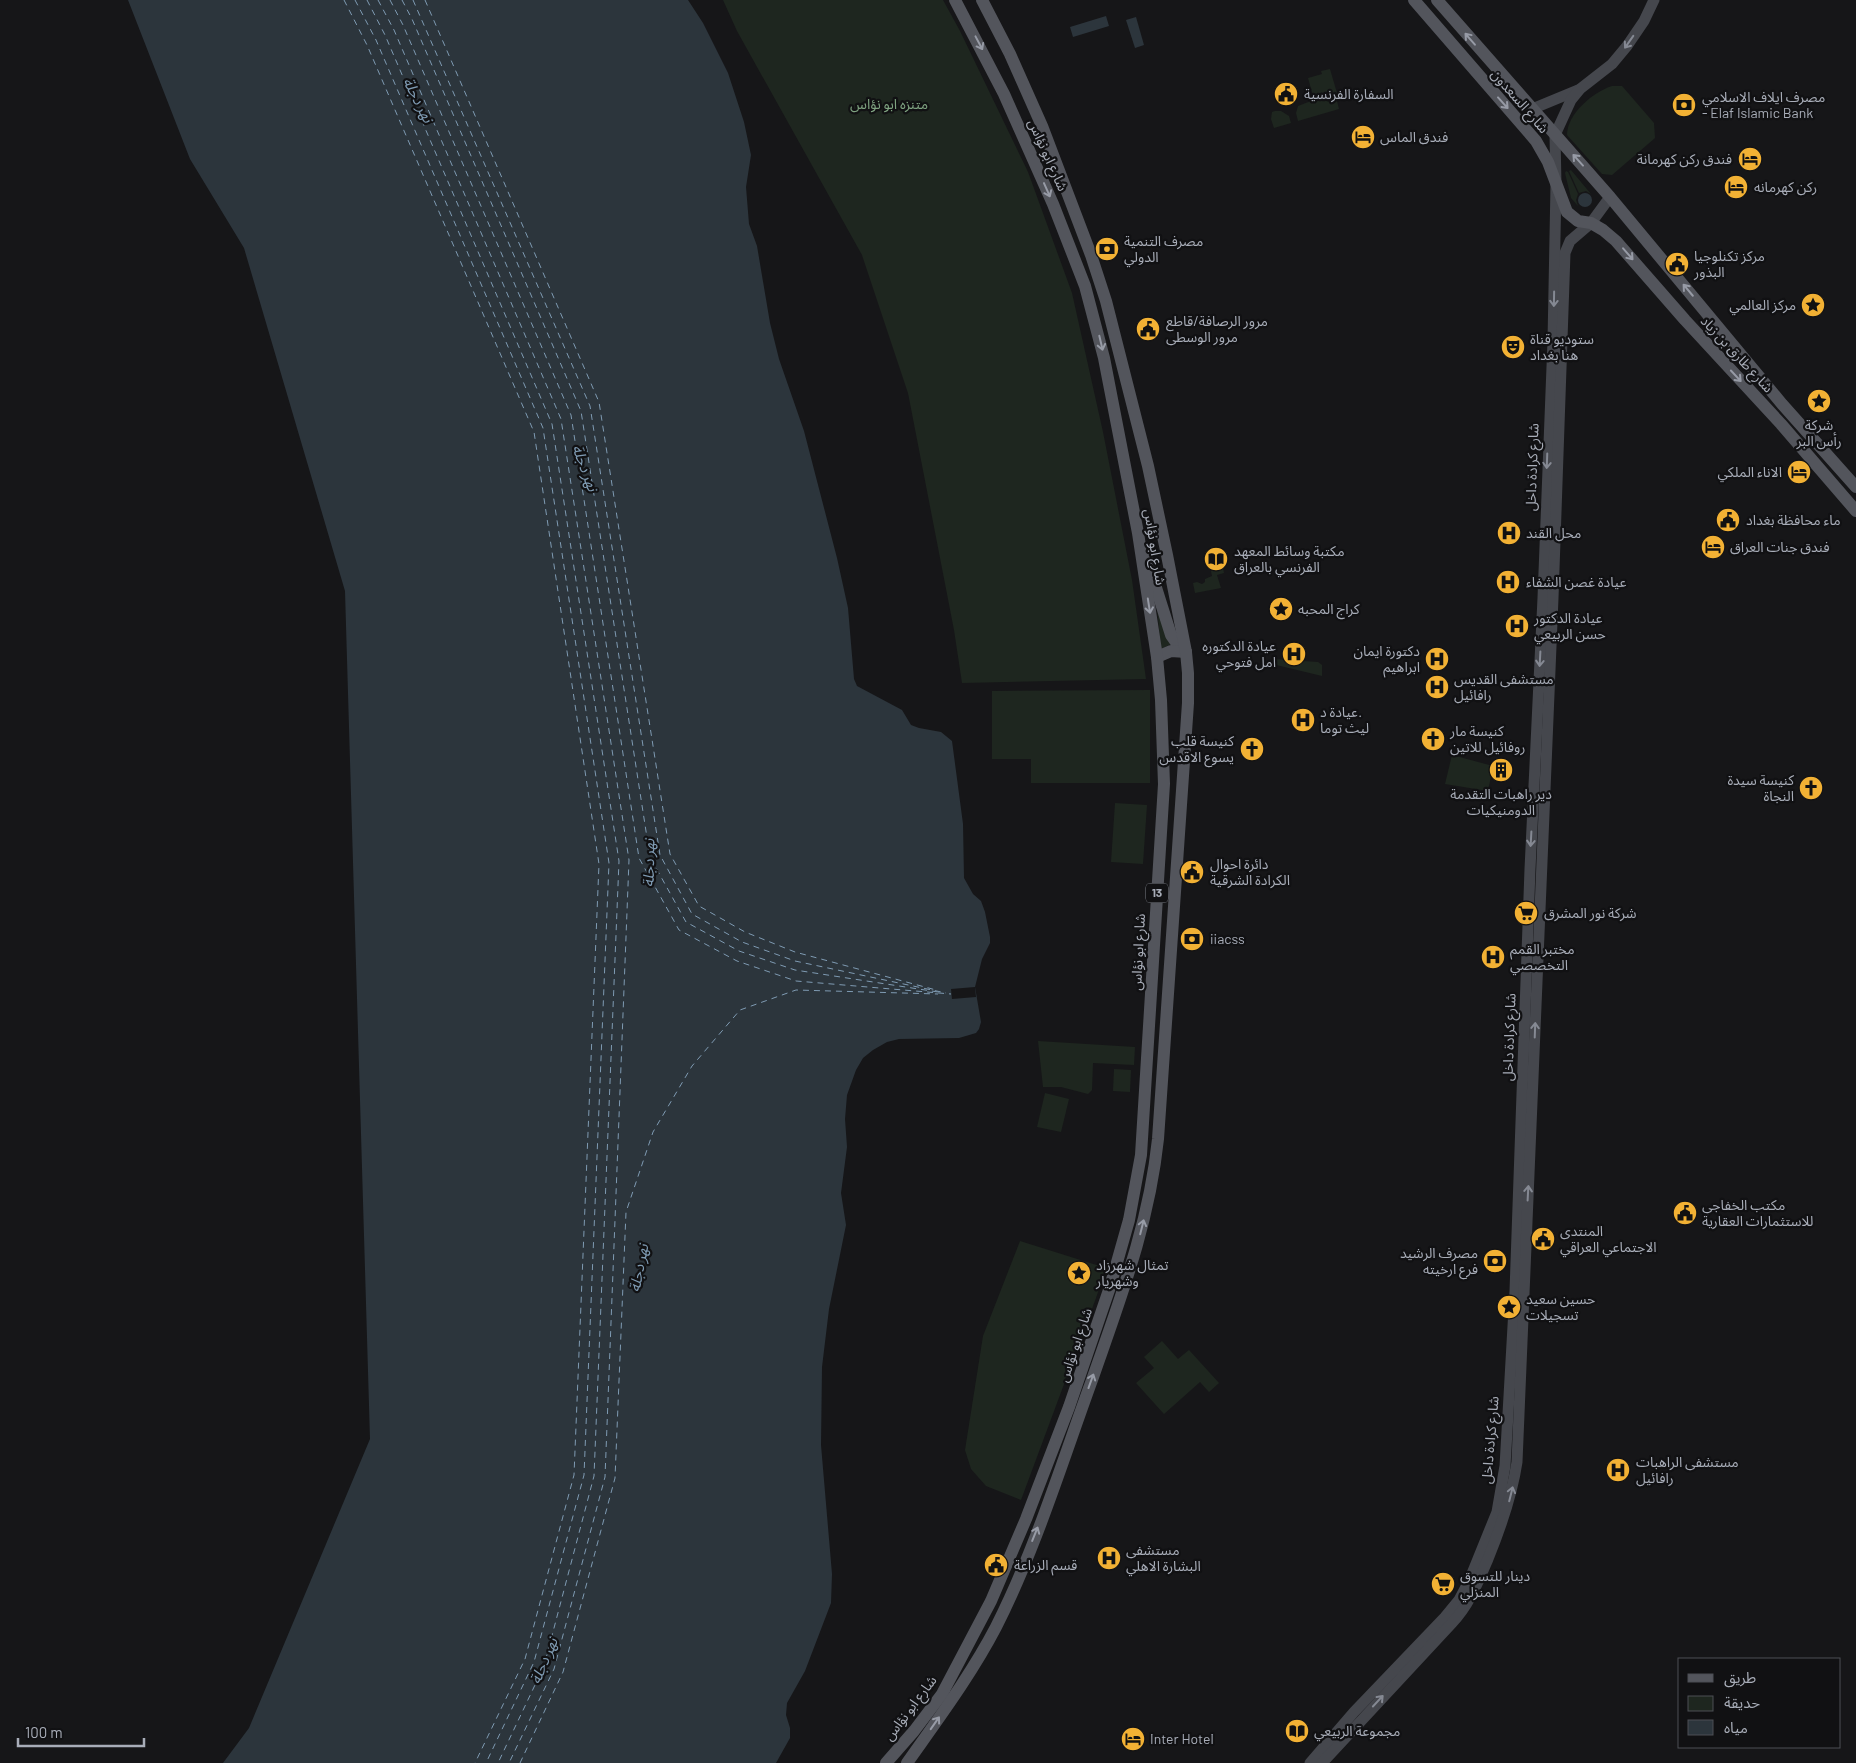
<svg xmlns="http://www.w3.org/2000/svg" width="1856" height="1763" viewBox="0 0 1856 1763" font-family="Barlow,'Noto Sans Arabic',sans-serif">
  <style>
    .green { fill: #1e261f }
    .water { fill: #2c353c }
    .pier { fill: #161618 }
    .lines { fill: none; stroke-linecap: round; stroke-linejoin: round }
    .ferry { stroke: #7f9bb3; stroke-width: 1; stroke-dasharray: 6 5; stroke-linecap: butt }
    .secondary { stroke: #45474d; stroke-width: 11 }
    .primary { stroke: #53555c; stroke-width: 12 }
    .oneway { stroke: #979ba6 }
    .oneway2 { stroke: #858993 }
    .labels { text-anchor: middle; stroke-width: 4.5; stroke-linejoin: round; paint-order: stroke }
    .shield { fill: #111113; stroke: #7b7e86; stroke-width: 1 }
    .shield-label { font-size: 12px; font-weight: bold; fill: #a8adb8 }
    .poi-label { font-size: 14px; fill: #a8adb8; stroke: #111113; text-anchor: start }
    .street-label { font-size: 14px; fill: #a8adb8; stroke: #111113 }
    .park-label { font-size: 14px; fill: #7fa381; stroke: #111113 }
    .water-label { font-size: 15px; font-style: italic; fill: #7f9bb3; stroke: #111113 }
  </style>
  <rect width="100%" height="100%" fill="#161618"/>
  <g class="green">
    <path d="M723,0H943L960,31L1028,172L1072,293L1103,432L1132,580L1146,679L962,683L954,630L908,393L862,255L737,31Z"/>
    <path d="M1330,69L1339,100L1337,101L1339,109L1298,121L1296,113L1298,106L1311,101L1310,97L1313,96L1308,78L1322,74L1321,71Z"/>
    <path d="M1612,86H1622L1654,123L1655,138L1612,175L1602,174L1567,135C1567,114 1593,92 1612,86Z"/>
    <path d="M1275,111H1281L1289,116L1291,123L1274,128L1271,119L1272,112Z"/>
    <path d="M1571,170L1591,194L1586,191L1579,193L1569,171Z"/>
    <path d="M1566,171L1568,172L1578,194L1576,200L1578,206L1571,198L1565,173Z"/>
    <path d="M1223,568L1224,573L1217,575L1221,588L1195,593L1193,583L1197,582L1202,584L1205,582V579L1212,576L1211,571Z"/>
    <path d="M1155,587L1173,643L1161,649Z"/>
    <path d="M1274,659L1318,662L1322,665V676L1272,664Z"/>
    <path d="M1150,690V783H1031V759H992V691Z"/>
    <path d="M1452,755L1493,766L1488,791L1445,784Z"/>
    <path d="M1115,803L1147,805L1143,864L1111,862Z"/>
    <path d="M1038,1041L1135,1047L1134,1065L1093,1063L1092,1090L1088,1094L1061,1087H1043Z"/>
    <path d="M1114,1069L1131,1070L1130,1092L1113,1091Z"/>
    <path d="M1045,1093L1069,1099L1061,1132L1037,1127Z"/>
    <path d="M1020,1241L1106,1268L1096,1298L1021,1500L986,1486L971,1469L965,1450L983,1336Z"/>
    <path d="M1162,1341L1178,1359L1189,1350L1219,1383L1209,1392L1200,1382L1164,1414L1136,1383L1154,1368L1144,1357Z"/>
  </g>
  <g class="water">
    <path d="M128,0H688L703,23L728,73L744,122L751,155L746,187L749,224L757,246L770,323L779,359L804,431L837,558L848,608L854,679L857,686L902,710L911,725L919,728L941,732L952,741L963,824L964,878L973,894L981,901L985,912L990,937V943L982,959L975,987L981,1022L979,1029L976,1033L959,1038L899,1039L887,1042L873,1050L863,1058L856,1070L847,1095L845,1119L847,1147L841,1193L846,1225L829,1309L822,1367L821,1445L832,1574L831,1603L805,1671L787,1703L786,1715L790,1728V1738L776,1763H223L249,1728L370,1439L345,591L244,248L190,159Z"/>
    <path d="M1106,16L1109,26L1073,37L1070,27Z"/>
    <path d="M1136,17L1144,45L1135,48L1126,20Z"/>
    <circle cx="1585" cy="200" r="7"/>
  </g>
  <path class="pier" d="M975,987L976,997L952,999L951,989Z"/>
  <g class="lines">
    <g class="ferry">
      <path d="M344,0L367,45L534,432L599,864L574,1475L525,1659L475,1763"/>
      <path d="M355,0L376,40L543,428L609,863L584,1475L534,1662L486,1763"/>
      <path d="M367,0L385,35L552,424L619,861L594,1476L544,1666L498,1763"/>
      <path d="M378,0L394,30L561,419L629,860L605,1477L554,1669L509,1763"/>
      <path d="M390,0L403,25L571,415L639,858L679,930L737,961L796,981L951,994"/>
      <path d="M402,0L412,19L581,411L650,857L686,922L739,951L795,970L938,992"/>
      <path d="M413,0L590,406L660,855L692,914L742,942L795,961L946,993"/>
      <path d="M425,0L599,402L670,854L699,906L745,932L795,952L936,990"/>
      <path d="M520,1763L563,1672L615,1478L626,1212L653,1132L692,1066L740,1010L796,990L938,994"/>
    </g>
    <g class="secondary">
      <path d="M1532,109L1578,90"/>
      <path d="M1310,1763L1354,1712L1445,1617L1459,1600L1469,1581L1497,1512L1505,1466L1515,1291L1530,869L1543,598L1553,341L1556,185L1555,135L1571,100L1580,89L1612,64L1627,46L1644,21L1654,0"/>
      <path d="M1322,1763L1452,1623C1470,1604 1478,1582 1488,1559C1501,1527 1512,1496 1517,1462L1553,598L1565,253L1570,241L1591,223L1610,197"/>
    </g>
    <g class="primary">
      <path d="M1414,0L1536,141L1548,162L1567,212L1578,221L1591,223L1603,230L1616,241L1685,320L1781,424L1856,511"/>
      <path d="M1437,0L1610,197L1782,404L1856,487"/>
      <path d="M1147,559L1171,635L1178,645L1186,652"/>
      <path d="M1157,657L1171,651L1186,652"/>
      <path d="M886,1763L914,1731L942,1694L991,1601L1026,1519L1069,1407L1110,1287L1129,1220L1141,1155L1164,784L1161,700L1157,657L1138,533L1104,358L1085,286L1053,204L1004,94L955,0"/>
      <path d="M907,1763C938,1719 971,1675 996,1627C1036,1548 1062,1462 1092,1380C1120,1299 1149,1225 1158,1139L1188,703V673L1186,652L1167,555L1148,466L1106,301L1091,255L1042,126L1010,54L982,0"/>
    </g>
  </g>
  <defs><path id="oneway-shaft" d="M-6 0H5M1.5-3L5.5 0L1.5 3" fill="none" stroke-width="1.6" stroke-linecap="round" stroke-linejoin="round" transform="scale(1.25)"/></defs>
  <g class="oneway">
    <use href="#oneway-shaft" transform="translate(1470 39) rotate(-131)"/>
    <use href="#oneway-shaft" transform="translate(979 43) rotate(62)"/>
    <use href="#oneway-shaft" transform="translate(1503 103) rotate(48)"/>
    <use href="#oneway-shaft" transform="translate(1578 160) rotate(-132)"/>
    <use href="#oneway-shaft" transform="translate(1047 190) rotate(66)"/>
    <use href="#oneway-shaft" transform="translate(1628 254) rotate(49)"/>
    <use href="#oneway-shaft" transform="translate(1688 290) rotate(-130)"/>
    <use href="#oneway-shaft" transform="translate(1101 343) rotate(77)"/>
    <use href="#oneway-shaft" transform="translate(1736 376) rotate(47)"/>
    <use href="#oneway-shaft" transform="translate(1149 606) rotate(81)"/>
    <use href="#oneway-shaft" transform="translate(1142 1227) rotate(-76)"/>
    <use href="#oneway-shaft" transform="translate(1091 1381) rotate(-70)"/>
    <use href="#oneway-shaft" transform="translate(1035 1534) rotate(-68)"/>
    <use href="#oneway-shaft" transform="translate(935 1723) rotate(-55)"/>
  </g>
  <g class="oneway2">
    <use href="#oneway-shaft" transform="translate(1629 42) rotate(125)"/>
    <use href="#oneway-shaft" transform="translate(1554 299) rotate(91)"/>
    <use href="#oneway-shaft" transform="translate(1547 461) rotate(92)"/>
    <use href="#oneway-shaft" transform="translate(1540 659) rotate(93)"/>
    <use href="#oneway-shaft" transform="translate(1531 839) rotate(93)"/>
    <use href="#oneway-shaft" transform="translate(1535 1030) rotate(-88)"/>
    <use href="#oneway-shaft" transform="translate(1528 1193) rotate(-87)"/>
    <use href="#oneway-shaft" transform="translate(1511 1494) rotate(-76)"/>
    <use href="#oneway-shaft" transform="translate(1378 1701) rotate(-47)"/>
  </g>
  <defs>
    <g id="civic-disc" transform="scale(1.25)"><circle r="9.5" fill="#f2b134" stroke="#111113"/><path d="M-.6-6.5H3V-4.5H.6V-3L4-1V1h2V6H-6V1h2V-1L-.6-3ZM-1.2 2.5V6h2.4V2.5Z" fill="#111"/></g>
    <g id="bank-disc" transform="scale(1.25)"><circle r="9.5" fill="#f2b134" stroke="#111113"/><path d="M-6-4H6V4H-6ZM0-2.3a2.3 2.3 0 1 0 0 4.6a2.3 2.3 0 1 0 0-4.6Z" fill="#111"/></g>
    <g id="hotel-disc" transform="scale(1.25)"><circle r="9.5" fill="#f2b134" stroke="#111113"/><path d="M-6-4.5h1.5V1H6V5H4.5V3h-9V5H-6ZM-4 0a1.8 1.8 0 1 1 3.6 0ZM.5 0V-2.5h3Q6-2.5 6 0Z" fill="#111"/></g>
    <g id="sight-disc" transform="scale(1.25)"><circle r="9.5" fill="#f2b134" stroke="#111113"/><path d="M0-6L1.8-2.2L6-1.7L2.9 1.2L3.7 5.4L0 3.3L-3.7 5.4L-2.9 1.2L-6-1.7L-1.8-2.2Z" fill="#111"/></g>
    <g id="theatre-disc" transform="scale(1.25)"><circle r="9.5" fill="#f2b134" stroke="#111113"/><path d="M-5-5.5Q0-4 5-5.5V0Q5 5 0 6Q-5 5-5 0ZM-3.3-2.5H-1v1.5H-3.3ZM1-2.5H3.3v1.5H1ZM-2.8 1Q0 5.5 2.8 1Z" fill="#111"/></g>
    <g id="hospital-disc" transform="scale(1.25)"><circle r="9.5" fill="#f2b134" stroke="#111113"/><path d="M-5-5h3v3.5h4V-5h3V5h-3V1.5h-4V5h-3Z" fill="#111"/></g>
    <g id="library-disc" transform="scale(1.25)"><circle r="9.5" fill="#f2b134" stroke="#111113"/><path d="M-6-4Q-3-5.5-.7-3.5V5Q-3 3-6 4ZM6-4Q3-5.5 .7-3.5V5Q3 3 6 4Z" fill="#111"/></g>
    <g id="church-disc" transform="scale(1.25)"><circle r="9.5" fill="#f2b134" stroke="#111113"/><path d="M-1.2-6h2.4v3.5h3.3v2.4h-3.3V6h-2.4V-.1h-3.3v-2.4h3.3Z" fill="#111"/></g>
    <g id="building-disc" transform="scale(1.25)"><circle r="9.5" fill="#f2b134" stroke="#111113"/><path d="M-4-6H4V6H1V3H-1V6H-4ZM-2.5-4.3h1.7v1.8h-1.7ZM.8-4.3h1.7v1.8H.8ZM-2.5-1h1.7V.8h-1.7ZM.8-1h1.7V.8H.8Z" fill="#111"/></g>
    <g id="supermarket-disc" transform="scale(1.25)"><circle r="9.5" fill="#f2b134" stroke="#111113"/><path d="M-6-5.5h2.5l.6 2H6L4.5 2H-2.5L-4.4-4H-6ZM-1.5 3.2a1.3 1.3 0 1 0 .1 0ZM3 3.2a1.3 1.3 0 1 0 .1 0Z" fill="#111"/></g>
  </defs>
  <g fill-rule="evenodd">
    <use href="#civic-disc" x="1286" y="94"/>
    <use href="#bank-disc" x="1684" y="105"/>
    <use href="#hotel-disc" x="1363" y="137"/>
    <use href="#hotel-disc" x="1750" y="159"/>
    <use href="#hotel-disc" x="1736" y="187"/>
    <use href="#bank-disc" x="1107" y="249"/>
    <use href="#civic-disc" x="1677" y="264"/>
    <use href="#sight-disc" x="1813" y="305"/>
    <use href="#civic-disc" x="1148" y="329"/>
    <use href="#theatre-disc" x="1513" y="347"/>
    <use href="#sight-disc" x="1819" y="401"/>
    <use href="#hotel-disc" x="1799" y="472"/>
    <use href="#civic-disc" x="1728" y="520"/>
    <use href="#hospital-disc" x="1509" y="533"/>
    <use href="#hotel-disc" x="1713" y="547"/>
    <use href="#library-disc" x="1216" y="559"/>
    <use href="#hospital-disc" x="1508" y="582"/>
    <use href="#sight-disc" x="1281" y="609"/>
    <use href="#hospital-disc" x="1517" y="626"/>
    <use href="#hospital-disc" x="1294" y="654"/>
    <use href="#hospital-disc" x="1437" y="659"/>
    <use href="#hospital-disc" x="1437" y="687"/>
    <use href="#hospital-disc" x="1303" y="720"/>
    <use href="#church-disc" x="1433" y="739"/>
    <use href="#church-disc" x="1252" y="749"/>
    <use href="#building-disc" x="1501" y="770"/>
    <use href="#church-disc" x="1811" y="788"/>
    <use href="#civic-disc" x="1192" y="872"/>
    <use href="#supermarket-disc" x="1526" y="913"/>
    <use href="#bank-disc" x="1192" y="939"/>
    <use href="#hospital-disc" x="1493" y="957"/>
    <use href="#civic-disc" x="1685" y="1213"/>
    <use href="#civic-disc" x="1543" y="1239"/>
    <use href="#bank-disc" x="1495" y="1261"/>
    <use href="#sight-disc" x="1079" y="1273"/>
    <use href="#sight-disc" x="1509" y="1307"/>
    <use href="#hospital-disc" x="1618" y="1470"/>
    <use href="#hospital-disc" x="1109" y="1558"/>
    <use href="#civic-disc" x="996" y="1565"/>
    <use href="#supermarket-disc" x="1443" y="1584"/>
    <use href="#library-disc" x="1297" y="1731"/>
    <use href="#hotel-disc" x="1133" y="1739"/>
  </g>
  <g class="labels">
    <rect class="shield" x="1146" y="883.5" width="22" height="19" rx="4"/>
    <g class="shield-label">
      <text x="1157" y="897">13</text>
    </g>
    <g class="poi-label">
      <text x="1304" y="99">السفارة الفرنسية</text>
      <text x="1702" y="102">مصرف ايلاف الاسلامي<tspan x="1702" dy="16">- Elaf Islamic Bank</tspan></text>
      <text x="1380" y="142">فندق الماس</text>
      <text x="1732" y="164" text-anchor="end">فندق ركن كهرمانة</text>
      <text x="1754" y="192">ركن كهرمانه</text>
      <text x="1124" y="246">مصرف التنمية<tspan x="1124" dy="16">الدولي</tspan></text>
      <text x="1694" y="261">مركز تكنلوجيا<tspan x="1694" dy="16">البذور</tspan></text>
      <text x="1796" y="310" text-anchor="end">مركز العالمي</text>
      <text x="1166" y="326">مرور الرصافة/قاطع<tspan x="1166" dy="16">مرور الوسطى</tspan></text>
      <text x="1530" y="344">ستوديو قناة<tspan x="1530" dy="16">هنا بغداد</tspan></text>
      <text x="1819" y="430" text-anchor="middle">شركة<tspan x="1819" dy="16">رأس البر</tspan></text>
      <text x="1782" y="477" text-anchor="end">الاناء الملكي</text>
      <text x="1746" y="525">ماء محافظة بغداد</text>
      <text x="1526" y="538">محل القند</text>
      <text x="1730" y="552">فندق جنات العراق</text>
      <text x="1234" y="556">مكتبة وسائط المعهد<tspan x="1234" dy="16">الفرنسي بالعراق</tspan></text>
      <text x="1526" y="587">عيادة غصن الشفاء</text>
      <text x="1298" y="614">كراج المحبه</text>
      <text x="1534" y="623">عيادة الدكتور<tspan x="1534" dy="16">حسن الربيعي</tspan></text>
      <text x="1276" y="651" text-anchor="end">عيادة الدكتوره<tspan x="1276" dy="16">امل فتوحي</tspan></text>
      <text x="1420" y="656" text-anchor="end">دكتورة ايمان<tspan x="1420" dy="16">ابراهيم</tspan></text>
      <text x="1454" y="684">مستشفى القديس<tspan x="1454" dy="16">رافائيل</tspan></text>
      <text x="1320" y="717">عيادة د.<tspan x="1320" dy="16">ليث توما</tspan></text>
      <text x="1450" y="736">كنيسة مار<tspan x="1450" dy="16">روفائيل للاتين</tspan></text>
      <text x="1234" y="746" text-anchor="end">كنيسة قلب<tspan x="1234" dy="16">يسوع الاقدس</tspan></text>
      <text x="1794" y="785" text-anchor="end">كنيسة سيدة<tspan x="1794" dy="16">النجاة</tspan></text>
      <text x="1501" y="799" text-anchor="middle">دير راهبات التقدمة<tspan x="1501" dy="16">الدومنيكيات</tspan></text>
      <text x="1210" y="869">دائرة احوال<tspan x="1210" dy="16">الكرادة الشرقية</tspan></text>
      <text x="1544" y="918">شركة نور المشرق</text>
      <text x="1210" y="944">iiacss</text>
      <text x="1510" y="954">مختبر القمم<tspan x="1510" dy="16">التخصصي</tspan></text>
      <text x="1702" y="1210">مكتب الخفاجي<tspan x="1702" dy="16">للاستثمارات العقارية</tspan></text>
      <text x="1560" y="1236">المنتدى<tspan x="1560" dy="16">الاجتماعي العراقي</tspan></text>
      <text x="1478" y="1258" text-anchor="end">مصرف الرشيد<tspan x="1478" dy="16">فرع ارخيته</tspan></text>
      <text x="1096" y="1270">تمثال شهرزاد<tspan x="1096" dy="16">وشهريار</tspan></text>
      <text x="1526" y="1304">حسين سعيد<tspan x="1526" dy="16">تسجيلات</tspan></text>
      <text x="1636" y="1467">مستشفى الراهبات<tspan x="1636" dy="16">رافائيل</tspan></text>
      <text x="1126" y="1555">مستشفى<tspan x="1126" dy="16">البشارة الاهلي</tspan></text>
      <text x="1014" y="1570">قسم الزراعة</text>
      <text x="1460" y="1581">دينار للتسوق<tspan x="1460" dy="16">المنزلي</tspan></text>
      <text x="1314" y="1736">مجموعة الربيعي</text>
      <text x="1150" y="1744">Inter Hotel</text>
    </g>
    <g class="street-label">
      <text transform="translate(1520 101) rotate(49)" y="5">شارع السعدون</text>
      <text transform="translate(1048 155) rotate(66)" y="5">شارع ابو نؤاس</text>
      <text transform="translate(1737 354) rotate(47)" y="5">شارع طارق بن زياد</text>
      <text transform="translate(1532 467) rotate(-88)" y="5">شارع كرادة داخل</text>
      <text transform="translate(1155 547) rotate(81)" y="5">شارع ابو نؤاس</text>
      <text transform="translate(1138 952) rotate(-87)" y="5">شارع ابو نؤاس</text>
      <text transform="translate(1509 1037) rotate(-88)" y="5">شارع كرادة داخل</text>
      <text transform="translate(1075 1345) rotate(-71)" y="5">شارع ابو نؤاس</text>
      <text transform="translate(1490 1440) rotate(-85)" y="5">شارع كرادة داخل</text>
      <text transform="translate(910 1708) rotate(-53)" y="5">شارع ابو نؤاس</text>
    </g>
    <g class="park-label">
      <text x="889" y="109">متنزه ابو نؤاس</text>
    </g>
    <g class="water-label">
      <text transform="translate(418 100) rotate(63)" y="5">نهر دجلة</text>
      <text transform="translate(585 468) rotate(70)" y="5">نهر دجلة</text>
      <text transform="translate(649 863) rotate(-89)" y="5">نهر دجلة</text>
      <text transform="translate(639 1268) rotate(-79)" y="5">نهر دجلة</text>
      <text transform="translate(544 1661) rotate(-67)" y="5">نهر دجلة</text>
    </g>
  </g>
  <rect x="1678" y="1658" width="162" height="90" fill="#111113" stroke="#4d4f55"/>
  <rect x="1688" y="1674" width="25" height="8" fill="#53555c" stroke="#4d4f55"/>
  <text x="1724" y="1683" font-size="15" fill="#a8adb8">طريق</text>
  <rect x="1688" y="1696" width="25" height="15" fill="#1e261f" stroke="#4d4f55"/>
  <text x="1724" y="1708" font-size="15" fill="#a8adb8">حديقة</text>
  <rect x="1688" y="1720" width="25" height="15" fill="#2c353c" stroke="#4d4f55"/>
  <text x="1724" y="1733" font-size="15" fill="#a8adb8">مياه</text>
  <path d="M18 1738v8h126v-8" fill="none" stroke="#a8adb8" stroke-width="2.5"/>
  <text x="25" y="1738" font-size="15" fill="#a8adb8" stroke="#111113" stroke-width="4" paint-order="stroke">100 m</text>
</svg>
